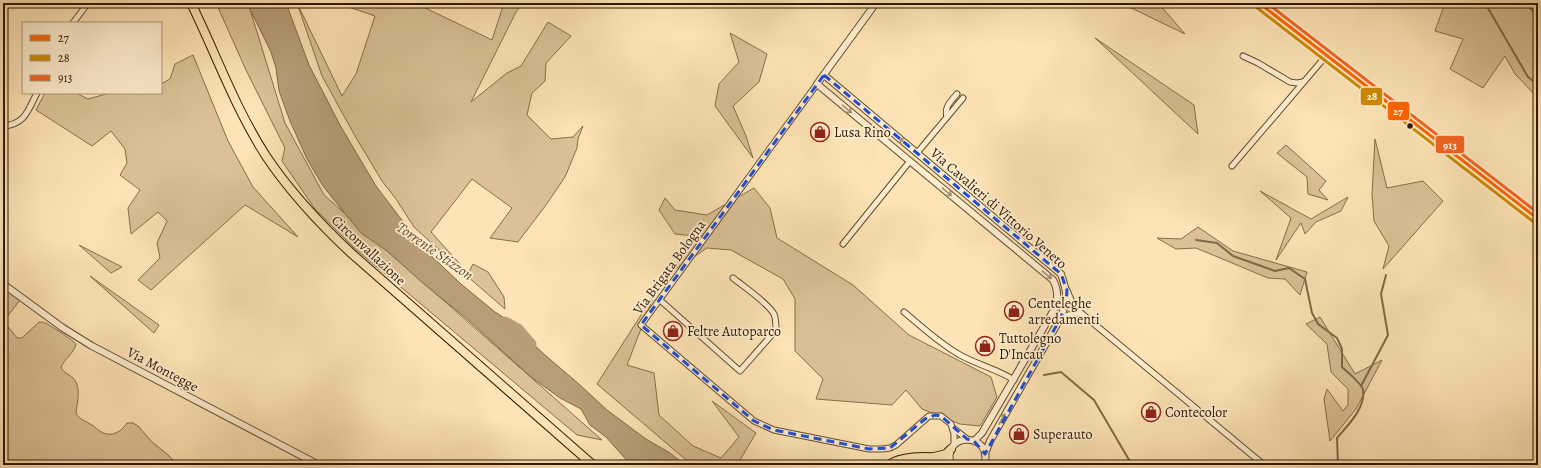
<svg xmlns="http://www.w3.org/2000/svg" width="1541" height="468" viewBox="0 0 1541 468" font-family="Alegreya,serif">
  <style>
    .green { fill: #dac196; stroke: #856d4b }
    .water { fill: #b79e77; stroke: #816947 }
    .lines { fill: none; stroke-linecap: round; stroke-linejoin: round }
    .stream { stroke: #816947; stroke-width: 2 }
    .river { stroke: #b79e77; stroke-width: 11 }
    .minor-casing { stroke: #634c2d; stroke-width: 7 }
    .tertiary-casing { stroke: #634c2d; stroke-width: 8 }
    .primary-casing { stroke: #301900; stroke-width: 10 }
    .trunk-casing { stroke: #301900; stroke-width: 10 }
    .minor { stroke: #feedcf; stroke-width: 5 }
    .tertiary { stroke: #feedcf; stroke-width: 6 }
    .primary { stroke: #fde3b5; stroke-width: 8 }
    .trunk { stroke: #fde3b5; stroke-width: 8 }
    .bus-1-casing { stroke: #feedcf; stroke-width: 6 }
    .bus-2-casing { stroke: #feedcf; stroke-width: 6 }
    .bus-3-casing { stroke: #feedcf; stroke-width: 6 }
    .bus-1 { stroke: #f60; stroke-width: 3 }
    .bus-2 { stroke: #cf8a00; stroke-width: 3 }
    .bus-3 { stroke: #f26522; stroke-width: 3 }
    .oneway { stroke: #a18e72 }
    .marked { fill: none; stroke: #1d4ed8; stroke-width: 3; stroke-dasharray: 8 5; stroke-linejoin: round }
    .bus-dot { fill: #301900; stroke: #feedcf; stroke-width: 1.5 }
    .labels { text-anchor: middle; stroke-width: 3.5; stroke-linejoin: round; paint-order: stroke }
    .poi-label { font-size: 14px; fill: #301900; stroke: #feedcf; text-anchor: start }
    .street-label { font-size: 14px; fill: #301900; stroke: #feedcf }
    .water-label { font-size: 15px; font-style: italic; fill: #664e30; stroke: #feedcf }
    .line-badge { stroke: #feedcf; stroke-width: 1.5 }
    .badge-label { font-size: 11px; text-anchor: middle; font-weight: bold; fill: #fff }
  </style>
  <rect width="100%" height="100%" fill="#fde3b5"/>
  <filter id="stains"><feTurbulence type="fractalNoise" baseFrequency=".005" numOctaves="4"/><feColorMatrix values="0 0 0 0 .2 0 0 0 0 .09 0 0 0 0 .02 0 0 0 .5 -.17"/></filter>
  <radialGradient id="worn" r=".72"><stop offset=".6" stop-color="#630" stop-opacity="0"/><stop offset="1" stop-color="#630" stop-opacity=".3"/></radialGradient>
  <g class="green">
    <path d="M216,3H248L285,123L324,195L602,440L577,435L353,247L315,209L282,161L285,148L246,70Z"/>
    <path d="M297,3L342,96L356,74L375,16L337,3H415L492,40L504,3H523L516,12L471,102L507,73L521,66L548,22L571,36L546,63L545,81L532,93L527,115L551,139L573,137L583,126L578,139L577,148L565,177L546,205L518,242L490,238L512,208L472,179L431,232L459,263L458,267L414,227L396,199L382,181L355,136L322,76Z"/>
    <path d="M1121,3H1158L1185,34Z"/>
    <path d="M1445,3H1533L1538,9V60C1533,73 1538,85 1538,98L1515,74L1505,56L1483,88L1450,69L1463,39L1435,31Z"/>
    <path d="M730,33L767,54L759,82L733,106L746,136L753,158L715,106L719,84L739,62Z"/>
    <path d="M1095,38L1194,105L1198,134Z"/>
    <path d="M193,55L228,141L253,187L298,237L245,205L151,290L138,280L160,258L157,243L167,221L158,212L131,234L128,208L140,190L120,175L127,163L125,149L111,131L92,146L36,110L45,93H76L88,99L110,93H161V84L170,79L175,64Z"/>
    <path d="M1375,139L1387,188L1423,181L1443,201L1383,269L1389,246L1374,221L1372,194Z"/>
    <path d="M1286,145L1326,181L1319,190L1328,200L1308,194L1307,177L1277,153Z"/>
    <path d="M754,188L770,208L777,238L853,285L909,335L991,377L997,397L980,426L960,424L922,409L906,390L892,405L816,399L823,379L795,351V299L783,279L731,250L707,248L671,272L696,236L675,234L659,210L665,198L675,210L707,215Z"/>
    <path d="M1260,191L1311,219L1348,197L1341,211L1316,222L1305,234L1301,223L1276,260L1291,218Z"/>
    <path d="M1198,227L1233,251L1307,272L1300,295L1285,279L1268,278L1196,248L1176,249L1157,238L1181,239Z"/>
    <path d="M79,245L122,267L111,273Z"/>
    <path d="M473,264L488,272L504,297L505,309L467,276Z"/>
    <path d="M90,276L159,325L154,333Z"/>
    <path d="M3,287L20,300L6,318V324L17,338H22L39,322C41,322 43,322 45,323C49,324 74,341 76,344C74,354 64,358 61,368C64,373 69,374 73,378C82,388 77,402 76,413C80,420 84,420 90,424C95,426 98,431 103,433C113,437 122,431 127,423H133L138,426L152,442L167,454L178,465H3Z"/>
    <path d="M655,293L627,365L654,373L659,415L693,446L721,458L739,437L712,401L756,433L737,465H697L685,459L597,384Z"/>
    <path d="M1320,317L1355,374L1382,360L1356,409L1330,441L1324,399L1327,389L1343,411L1348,405V389L1331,372L1327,344L1306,324Z"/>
  </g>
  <path class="water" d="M247,3H286L309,65L341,127L376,186L423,248L461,284L495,312L509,321L545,355L580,385L607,410L646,439L670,453L685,465H631L606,437L590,425L581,409L560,398L531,377L467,319L424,284L387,251L361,233L347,216L323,186L307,159L290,121L279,91L276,68L271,52Z"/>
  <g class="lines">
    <g class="stream">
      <path d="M1485,3L1528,77L1538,85"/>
      <path d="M1526,3L1538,17"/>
      <path d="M1196,240L1217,243L1233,256L1275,271L1289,268L1305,279L1312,313L1318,324L1337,338L1342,349V367C1347,372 1363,385 1363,390C1366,408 1347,426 1337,438L1338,465"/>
      <path d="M1044,375L1061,372L1094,400L1132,465"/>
      <path d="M1361,386L1388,335L1381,294L1386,275"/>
    </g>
    <path class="river" d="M505,322L518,329L531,344"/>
    <g class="minor-casing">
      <g id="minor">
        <path d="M1535,3L1538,7"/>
        <path d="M73,23L88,3"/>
        <path d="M1243,56L1258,63L1290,82L1297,83L1303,82"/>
        <path d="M817,84L641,325L754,421L774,430L869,449H883L890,448L896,445L929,416H941L951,424L954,434V445"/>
        <path d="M947,117C944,107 951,101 957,94"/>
        <path d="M3,126C25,125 28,110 37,93"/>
        <path d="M917,153L963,98"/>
        <path d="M1232,166L1326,56"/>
        <path d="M843,244L910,161"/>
        <path d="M660,300L740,371L776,330C776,325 776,319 774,314C768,303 743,286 733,278"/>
        <path d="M904,312C922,327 940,344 960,355C978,365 997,369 1014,380"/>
        <path d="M1081,313L1264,465"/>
        <path d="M1060,319L1068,315L1081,313L1071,300L1067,290"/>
        <path d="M953,428L967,439"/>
      </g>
    </g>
    <g class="tertiary-casing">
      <g id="tertiary">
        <path d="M876,3L817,84L1053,280C1058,289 1058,299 1055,308L982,433L974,441"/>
        <path d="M824,75L1061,274C1068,294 1068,300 1060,319L990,441L985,454"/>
        <path d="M3,284L63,328L92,346L319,465"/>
        <path d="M951,465C940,431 995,432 984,465"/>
      </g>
    </g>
    <g class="primary-casing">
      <path id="primary" d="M1259,3L1538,219"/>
    </g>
    <g class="trunk-casing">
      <g id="trunk">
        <path d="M191,3C216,54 235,108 266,156C290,192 320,224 351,253L593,465"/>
        <path d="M934,457L946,454L951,449"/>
        <path d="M889,465C900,456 926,456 939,458C944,459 947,462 950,465"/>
      </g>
    </g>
    <use href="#minor" class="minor"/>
    <use href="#tertiary" class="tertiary"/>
    <use href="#primary" class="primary"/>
    <use href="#trunk" class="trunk"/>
    <g class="bus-1-casing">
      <path id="bus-1" d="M1259,3L1538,219"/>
    </g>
    <g class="bus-2-casing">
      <path id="bus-2" d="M1256,7L1535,223"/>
    </g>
    <g class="bus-3-casing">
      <path id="bus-3" d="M1267,3L1538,213"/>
    </g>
    <use href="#bus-1" class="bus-1"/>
    <use href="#bus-2" class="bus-2"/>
    <use href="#bus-3" class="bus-3"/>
  </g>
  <defs><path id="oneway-shaft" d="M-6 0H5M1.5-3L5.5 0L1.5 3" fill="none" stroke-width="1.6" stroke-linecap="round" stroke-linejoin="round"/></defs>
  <g class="oneway">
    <use href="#oneway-shaft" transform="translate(847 109) rotate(40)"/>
    <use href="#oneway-shaft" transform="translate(904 142) rotate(-140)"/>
    <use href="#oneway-shaft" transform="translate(947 192) rotate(40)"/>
    <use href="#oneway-shaft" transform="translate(1047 275) rotate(40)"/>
    <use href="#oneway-shaft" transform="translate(1002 419) rotate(-61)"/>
  </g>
  <path class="marked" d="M824,75L1061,274L1067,290L1066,305L1060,319L985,454L974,441L967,439L941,416L935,415L925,419L890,448L869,449L774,430L754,421L641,325Z"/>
  <defs>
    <g id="shop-ring" transform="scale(1)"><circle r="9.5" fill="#feedcf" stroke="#8f2418" stroke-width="1.5"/><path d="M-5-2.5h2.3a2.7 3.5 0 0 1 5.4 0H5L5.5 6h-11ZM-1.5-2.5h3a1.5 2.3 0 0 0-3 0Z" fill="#8f2418"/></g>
  </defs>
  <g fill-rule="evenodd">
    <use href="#shop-ring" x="820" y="132"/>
    <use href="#shop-ring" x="1014" y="311"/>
    <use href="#shop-ring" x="673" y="331"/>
    <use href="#shop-ring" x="985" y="346"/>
    <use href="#shop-ring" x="1151" y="412"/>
    <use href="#shop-ring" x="1019" y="434"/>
  </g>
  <circle class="bus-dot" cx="1410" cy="126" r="3.5"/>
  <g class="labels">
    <g class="poi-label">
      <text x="834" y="137">Lusa Rino</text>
      <text x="1028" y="308">Centeleghe<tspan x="1028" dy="16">arredamenti</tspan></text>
      <text x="687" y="336">Feltre Autoparco</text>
      <text x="999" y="343">Tuttolegno<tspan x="999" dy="16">D'Incau</tspan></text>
      <text x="1165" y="417">Contecolor</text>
      <text x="1033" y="439">Superauto</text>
    </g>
    <g class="street-label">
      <text transform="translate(999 208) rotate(41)" y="5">Via Cavalieri di Vittorio Veneto</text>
      <text transform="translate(369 250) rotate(43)" y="5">Circonvallazione</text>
      <text transform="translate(669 267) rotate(-54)" y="5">Via Brigata Bologna</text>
      <text transform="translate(163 369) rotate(28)" y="5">Via Montegge</text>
    </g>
    <g class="water-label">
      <text transform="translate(435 251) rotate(35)" y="5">Torrente Stizzon</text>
    </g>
  </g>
  <g class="line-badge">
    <rect x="1360" y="87" width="23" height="19" rx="4" fill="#cf8a00"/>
    <rect x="1387" y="101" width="23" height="20" rx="4" fill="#f60"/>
    <rect x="1435" y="135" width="30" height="19" rx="4" fill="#f26522"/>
  </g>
  <g class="badge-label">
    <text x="1372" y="100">28</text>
    <text x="1398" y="115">27</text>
    <text x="1450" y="149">913</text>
  </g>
  <rect width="1541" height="468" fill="none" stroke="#fde3b5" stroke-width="16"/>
  <rect x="4" y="4" width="1533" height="460" fill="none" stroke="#301900" stroke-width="2"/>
  <rect x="8" y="8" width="1525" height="452" fill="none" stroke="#301900"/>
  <rect x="22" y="22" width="140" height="72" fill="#feedcf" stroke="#ac987c"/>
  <rect x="30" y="35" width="20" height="6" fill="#ff6600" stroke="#ac987c"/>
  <text x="58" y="42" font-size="12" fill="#301900">27</text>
  <rect x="30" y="55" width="20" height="6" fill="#cf8a00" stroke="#ac987c"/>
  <text x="58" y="62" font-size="12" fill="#301900">28</text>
  <rect x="30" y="75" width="20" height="6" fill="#f26522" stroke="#ac987c"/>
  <text x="58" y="82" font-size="12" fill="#301900">913</text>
  <rect width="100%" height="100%" filter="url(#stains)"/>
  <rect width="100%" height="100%" fill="url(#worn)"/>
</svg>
